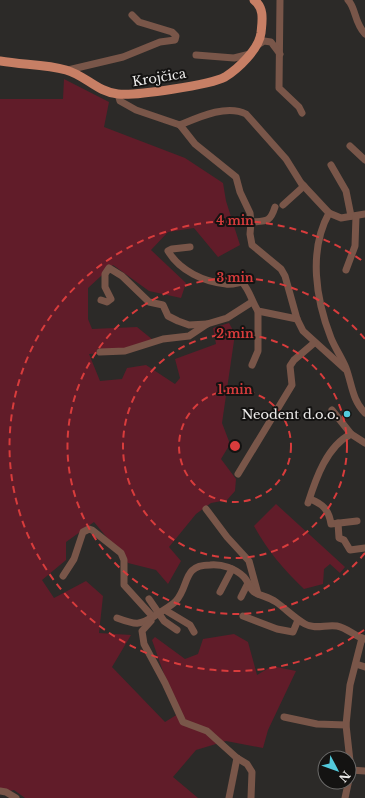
<svg xmlns="http://www.w3.org/2000/svg" width="365" height="798" viewBox="0 0 365 798" font-family="'Libre Baskerville',serif">
  <style>
    .green { fill: #611c29 }
    .lines { fill: none; stroke-linecap: round; stroke-linejoin: round }
    .minor { stroke: #795649; stroke-width: 7 }
    .major { stroke: #c77f65; stroke-width: 9 }
    .ring { fill: none; stroke: #d83c3c; stroke-width: 2; stroke-dasharray: 7 5 }
    .poi-dot { fill: #53cadc; stroke: #141312; stroke-width: 1.5 }
    .labels { text-anchor: middle; stroke-width: 4; stroke-linejoin: round; paint-order: stroke }
    .street-label { font-size: 13px; fill: #edeceb; stroke: #141312 }
    .poi-label { font-size: 13px; fill: #edeceb; stroke: #141312; text-anchor: end }
    .centre { fill: #d83c3c; stroke: #141312; stroke-width: 2 }
    .ring-label { font-size: 12px; text-anchor: middle; font-weight: bold; fill: #d83c3c; stroke: #141312; stroke-width: 4; stroke-linejoin: round; paint-order: stroke }
  </style>
  <rect width="100%" height="100%" fill="#2c2a28"/>
  <g class="green">
    <path d="M64,79L109,102L104,127L185,158L223,183L226,201L240,245L218,257L194,228L168,232L151,250L186,283L181,298L149,291L113,265L88,288V319L92,329L137,327L153,340L122,352L89,354L100,381L122,379L127,368L146,365L175,384L180,378L175,359L216,344L213,328L229,323L235,334L222,423L230,444L221,459L236,479L235,491L227,500L211,503L196,514L169,547L181,561L168,584L156,570L128,563L94,522L66,542V560L42,580L54,598L86,581L103,596L99,633L131,635L112,667L165,722L178,714L152,640L155,637L185,659L198,654L203,639L234,634L248,642L257,675L272,666L296,671L268,730L263,748L226,741L196,750L173,777L198,798H25L14,790L0,793V99H63Z"/>
    <path d="M276,504L345,567L340,573L330,564L324,569L323,584L304,589C284,570 267,550 254,526Z"/>
  </g>
  <g class="lines">
    <g class="minor">
      <path d="M280,0L279,88L299,107L302,113"/>
      <path d="M348,0C356,8 354,22 365,34"/>
      <path d="M256,46L264,41L271,42L280,54"/>
      <path d="M196,55L234,58L250,54"/>
      <path d="M68,70L123,57L160,42L175,40L176,36L172,32L139,22L132,15"/>
      <path d="M118,94L120,101L136,110L180,125"/>
      <path d="M180,125C199,117 227,104 246,114L286,159L301,183L329,213C308,251 316,300 331,338C335,348 342,358 346,368C352,384 352,400 365,413"/>
      <path d="M180,125L195,144L236,177L240,192L250,213L251,222L250,234L252,245L281,269L285,276L297,319L303,331L345,369"/>
      <path d="M350,146L365,160"/>
      <path d="M331,165L346,191L351,216"/>
      <path d="M283,205L304,186"/>
      <path d="M329,213L341,218L365,214"/>
      <path d="M251,222C266,221 270,223 275,207"/>
      <path d="M190,247L172,249L168,251C180,271 204,282 226,284C231,285 237,283 242,282C250,291 252,302 258,311L297,319"/>
      <path d="M346,270L355,246L356,216"/>
      <path d="M101,300L107,302L111,299L105,287V274L109,268L122,276L149,302L163,305L168,316L178,321L189,325L207,324"/>
      <path d="M100,352L125,351L163,339L189,336L207,324L227,318L252,302"/>
      <path d="M252,365L258,351V311"/>
      <path d="M332,410L351,434"/>
      <path d="M238,474L292,385L290,366L294,360L314,343"/>
      <path d="M310,499C323,504 329,510 331,524L357,521"/>
      <path d="M308,503C316,478 327,446 351,434L365,443"/>
      <path d="M206,509L227,537L249,561L258,594"/>
      <path d="M338,523L339,538L344,540L350,550L365,548"/>
      <path d="M63,576L74,559L83,532L89,529L92,530L121,553L124,560V585L153,617"/>
      <path d="M220,592L232,569"/>
      <path d="M241,597L248,583"/>
      <path d="M149,599L164,621L177,630"/>
      <path d="M165,610L190,625L194,632"/>
      <path d="M243,616L277,629L293,632L298,620"/>
      <path d="M117,618C136,625 139,626 156,615C163,610 170,607 176,601C190,585 182,565 210,565C222,564 235,568 244,577C248,581 249,588 254,592C261,596 269,597 276,602C286,609 294,618 305,624C316,630 326,624 337,626C348,628 355,637 365,639"/>
      <path d="M151,621L142,631L144,644L165,683L183,722L207,731L237,758L247,764L252,772L251,798"/>
      <path d="M356,664L365,667"/>
      <path d="M284,717L317,724L346,725"/>
      <path d="M351,770L365,771"/>
      <path d="M0,791L6,792L16,798"/>
      <path d="M229,798L237,758"/>
      <path d="M345,798L351,770L346,725L350,685L362,638"/>
    </g>
    <path class="major" d="M0,61C22,65 45,64 66,70C85,75 97,92 118,94C135,96 210,85 225,77C238,69 259,49 261,33C262,22 265,8 254,0"/>
  </g>
  <g class="ring">
    <circle cx="235" cy="446" r="56"/>
    <circle cx="235" cy="446" r="112"/>
    <path d="M365 553A168 168 0 1 1 365 339"/>
    <path d="M364 630A225 225 0 1 1 364 262"/>
  </g>
  <circle class="poi-dot" cx="347" cy="414" r="4"/>
  <g class="labels">
    <g class="street-label">
      <text transform="translate(159 77) rotate(-9)" y="5">Krojčica</text>
    </g>
    <g class="poi-label">
      <text x="339" y="419">Neodent d.o.o.</text>
    </g>
  </g>
  <circle cx="235" cy="446" r="6" class="centre"/>
  <g class="ring-label">
    <text x="235" y="225">4 min</text>
    <text x="235" y="282">3 min</text>
    <text x="235" y="338">2 min</text>
    <text x="235" y="394">1 min</text>
  </g>
  <g transform="translate(337 770) rotate(131)"><circle r="19" fill="#141312" stroke="#6b6a69"/>
  <path d="M0-3L7 15L0 10L-7 15Z" fill="#53cadc"/>
  <text y="-6" font-size="11" font-weight="bold" text-anchor="middle" fill="#edeceb">N</text>
  </g>
</svg>
